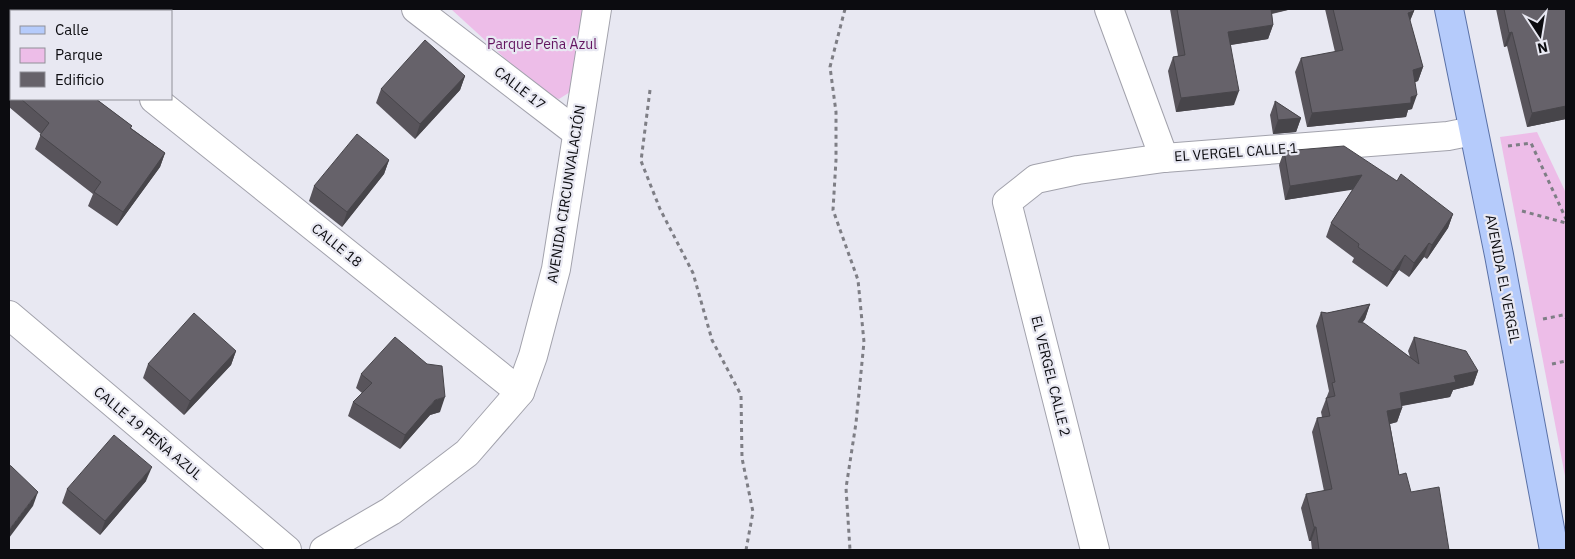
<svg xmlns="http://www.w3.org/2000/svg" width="1575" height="559" viewBox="0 0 1575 559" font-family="'IBM Plex Sans',sans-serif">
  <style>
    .green { fill: #edbde8 }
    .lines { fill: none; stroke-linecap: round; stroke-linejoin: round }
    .minor-casing { stroke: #a2a2ac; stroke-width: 30 }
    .major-casing { stroke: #5a71a7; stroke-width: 30 }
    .path { stroke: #7e7e85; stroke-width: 3; stroke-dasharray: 4 4; stroke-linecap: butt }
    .minor { stroke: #fff; stroke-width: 28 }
    .major { stroke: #b5cbfb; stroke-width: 28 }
    .wall { fill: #58545b }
    .shaded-wall { fill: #47454a }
    .building { fill: #66626a; stroke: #47454a }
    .labels { text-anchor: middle; stroke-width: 4.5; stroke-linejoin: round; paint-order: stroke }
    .park-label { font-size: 14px; fill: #641561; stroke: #e8e8f2 }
    .street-label { font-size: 14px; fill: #0c0c10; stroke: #e8e8f2 }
  </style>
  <rect width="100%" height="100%" fill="#e8e8f2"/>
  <g class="green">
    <path d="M451,9H585L570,92L559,99L544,94Z"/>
    <path d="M1537,132L1566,193V481L1500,137Z"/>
  </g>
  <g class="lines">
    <g class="minor-casing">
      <g id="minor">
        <path d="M42,9L45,11"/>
        <path d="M416,9L576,132"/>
        <path d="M1109,9L1164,158"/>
        <path d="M154,99L520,392"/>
        <path d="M9,315L287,550"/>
        <path d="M324,550L391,511L467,453L520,392L533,356L556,269L597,9"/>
        <path d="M1095,550L1007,202L1036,179L1078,170L1164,158L1448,136L1473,131"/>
      </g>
    </g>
    <g class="major-casing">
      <path id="major" d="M1449,9L1499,255L1554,550"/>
    </g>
    <g class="path">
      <path d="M845,9L830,67L836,112V160L833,210L858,280L864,342L856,423L846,488L850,550"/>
      <path d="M650,90L641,161L660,209L693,273L712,340L741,395L742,458L753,512L746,550"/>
      <path d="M1508,146L1531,143L1566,219"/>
      <path d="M1522,211L1566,223"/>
      <path d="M1543,319L1563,315L1566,318"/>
      <path d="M1552,364L1566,361"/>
    </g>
    <use href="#minor" class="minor"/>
    <use href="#major" class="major"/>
  </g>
  <g class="wall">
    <path d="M1170,9H1292L1272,14L1273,25L1268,39L1231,45L1234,105L1176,112L1168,71L1173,57L1178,56Z"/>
    <path d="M1325,9H1413L1414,11L1410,21L1423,67L1418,81L1415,82L1412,109L1408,110L1406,117L1307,127L1295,72L1301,58L1335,52Z"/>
    <path d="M1496,9H1566V119L1527,127L1507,46L1504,47Z"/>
    <path d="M11,56V99H96L132,126L131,128L165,153L160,167L117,226L88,206L93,194L35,149L41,134L9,107V59Z"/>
    <path d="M465,76L460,90L415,139L376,103L381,89Z"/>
    <path d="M1275,101L1301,118L1296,132L1273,134L1270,115Z"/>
    <path d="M1284,151L1397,181L1453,214L1448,228L1427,259L1424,257L1409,277L1399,270L1387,287L1352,262L1354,258L1326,237L1331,223L1353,189L1285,200L1279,165Z"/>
    <path d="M389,160L384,174L342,227L309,201L314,186Z"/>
    <path d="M1370,304L1365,319L1362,323L1410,357L1408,351L1414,337L1478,371L1473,385L1453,390L1450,397L1402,406V408L1397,422L1390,424L1399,475L1449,550H1312L1311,541H1309L1301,508L1306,494L1324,491L1312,432L1317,418L1322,417L1321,412L1329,391L1316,326L1321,312L1327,313Z"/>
    <path d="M236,351L231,365L184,415L143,378L148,364Z"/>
    <path d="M361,374L440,412L430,415L400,449L348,416L353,402L362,393L356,388Z"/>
    <path d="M146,481L100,535L62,503L67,489Z"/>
  </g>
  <g class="shaded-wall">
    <path d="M1267,9H1292L1264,15Z"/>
    <path d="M1414,11L1408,25V13Z"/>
    <path d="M1273,25L1268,39L1223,46L1228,32Z"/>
    <path d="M1512,32L1507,46L1504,47L1509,33Z"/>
    <path d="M1423,67L1418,81L1408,85L1413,70Z"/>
    <path d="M465,76L460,90L415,139L420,124Z"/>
    <path d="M1239,91L1234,105L1176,112L1181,98Z"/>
    <path d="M1417,95L1412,109L1408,110L1406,117L1307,127L1312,113L1411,97Z"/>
    <path d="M1566,106V119L1527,127L1532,113Z"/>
    <path d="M1301,118L1296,132L1273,134L1278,120Z"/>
    <path d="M165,153L160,167L117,226L123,212Z"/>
    <path d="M389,160L384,174L342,227L347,212Z"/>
    <path d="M1362,175L1357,189L1285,200L1290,186Z"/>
    <path d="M1453,214L1448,228L1427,259L1432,245Z"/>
    <path d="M1429,243L1424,257L1409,277L1414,263Z"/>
    <path d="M1405,255L1399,270L1387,287L1393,272Z"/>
    <path d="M1370,304L1365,319L1353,336L1358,322Z"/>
    <path d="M236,351L231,365L184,415L190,401Z"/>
    <path d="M1478,371L1473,385L1453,390L1450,397L1394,407L1400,393L1454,376Z"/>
    <path d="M445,397L440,412L430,415L400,449L405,435L435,400Z"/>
    <path d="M1402,408L1397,422L1382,426L1387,411Z"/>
    <path d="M152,467L146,481L100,535L105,521Z"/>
    <path d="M38,492L33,506L9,538V530Z"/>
    <path d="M1314,527H1316L1311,541H1309Z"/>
  </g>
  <g class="building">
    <path d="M1177,9H1271L1273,25L1228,32L1239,91L1181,98L1173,57L1185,55Z"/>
    <path d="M1333,9H1413L1414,11L1408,13L1423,67L1413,70L1417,95L1411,97V103L1312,113L1301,58L1343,50Z"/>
    <path d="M1504,9H1566V106L1532,113L1512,32L1509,33Z"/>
    <path d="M425,40L465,76L420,124L381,89Z"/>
    <path d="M11,56V90L9,88V59Z"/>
    <path d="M21,99H96L132,126L130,128L165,153L123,212L94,192L101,182L40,135L49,123Z"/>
    <path d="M1275,101L1301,118L1278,120Z"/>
    <path d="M357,134L389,160L347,212L314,186Z"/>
    <path d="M1344,146L1397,181L1401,174L1453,214L1432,245L1429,243L1414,263L1405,255L1393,272L1358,247L1359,244L1331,223L1362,175L1290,186L1284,151Z"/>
    <path d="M1370,304L1358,322L1364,323L1419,364L1414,337L1466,351L1478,371L1454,376L1456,382L1400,393L1402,408L1387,411L1399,475L1406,473L1411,492L1439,487L1449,550H1319L1316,527H1314L1306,494L1332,489L1317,418L1330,416L1326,398L1335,396L1332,383L1335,382L1321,312L1327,313Z"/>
    <path d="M194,313L236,351L190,401L148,364Z"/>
    <path d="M395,337L427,364L442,366L445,397L435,400L405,435L353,402L372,383L361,374Z"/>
    <path d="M114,435L152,467L105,521L67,489Z"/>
    <path d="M9,465L11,466L38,492L9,530Z"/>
  </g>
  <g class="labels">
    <g class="park-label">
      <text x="542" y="49">Parque Peña Azul</text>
    </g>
    <g class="street-label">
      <text transform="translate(520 88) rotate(38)" y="5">CALLE 17</text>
      <text transform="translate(1236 152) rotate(-4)" y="5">EL VERGEL CALLE 1</text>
      <text transform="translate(566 194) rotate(-81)" y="5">AVENIDA CIRCUNVALACIÓN</text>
      <text transform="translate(337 245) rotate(39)" y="5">CALLE 18</text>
      <text transform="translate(1503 279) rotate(79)" y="5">AVENIDA EL VERGEL</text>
      <text transform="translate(1051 376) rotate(76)" y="5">EL VERGEL CALLE 2</text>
      <text transform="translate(148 433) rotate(40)" y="5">CALLE 19 PEÑA AZUL</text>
    </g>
  </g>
  <rect width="1575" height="559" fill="none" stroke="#0c0c10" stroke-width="20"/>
  <rect x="10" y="10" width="162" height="90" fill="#e8e8f2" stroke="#909098"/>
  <rect x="20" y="26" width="25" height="8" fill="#b5cbfb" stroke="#909098"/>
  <text x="55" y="35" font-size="15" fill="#0c0c10">Calle</text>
  <rect x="20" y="48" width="25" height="15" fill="#edbde8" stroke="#909098"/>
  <text x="55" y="60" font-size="15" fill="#0c0c10">Parque</text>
  <rect x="20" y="72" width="25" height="15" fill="#66626a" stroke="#909098"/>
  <text x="55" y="85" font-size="15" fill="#0c0c10">Edificio</text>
  <g transform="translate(1540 35) rotate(168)" stroke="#e8e8f2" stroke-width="4" paint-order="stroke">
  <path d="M0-4L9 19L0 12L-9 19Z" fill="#0c0c10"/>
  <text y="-8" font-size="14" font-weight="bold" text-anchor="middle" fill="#0c0c10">N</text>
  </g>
</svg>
